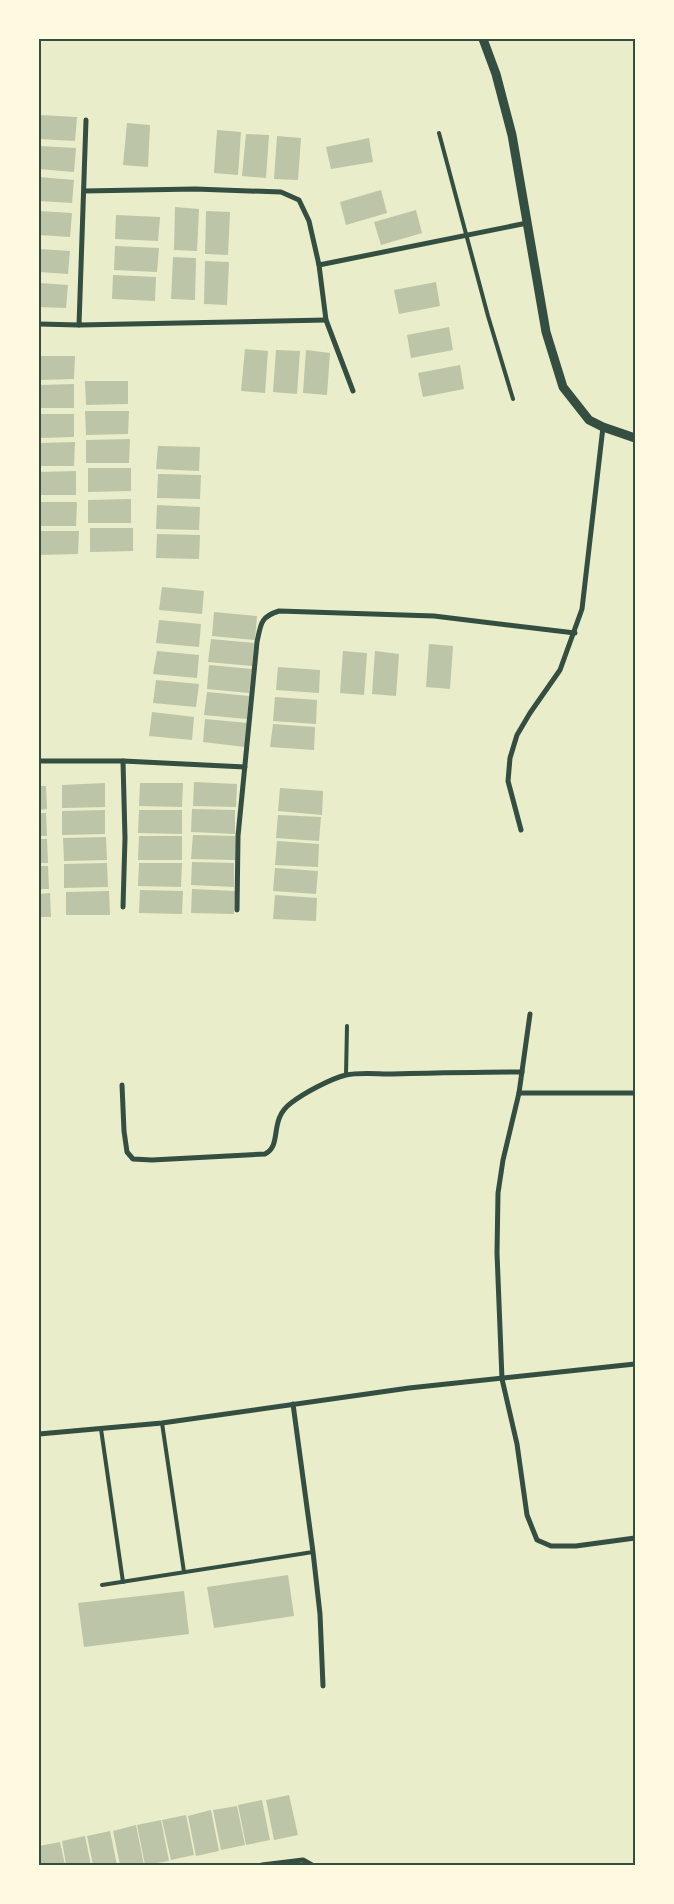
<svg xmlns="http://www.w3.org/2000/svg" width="674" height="1904" viewBox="0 0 674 1904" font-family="Poppins,sans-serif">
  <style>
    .building { fill: #bcc5a7 }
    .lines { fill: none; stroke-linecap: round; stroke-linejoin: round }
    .service { stroke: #344e41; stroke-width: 4 }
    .minor { stroke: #344e41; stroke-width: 5 }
    .tertiary { stroke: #344e41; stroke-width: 9 }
    .neatline { fill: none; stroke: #344e41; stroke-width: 2 }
  </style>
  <rect width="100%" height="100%" fill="#e9edc9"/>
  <g class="building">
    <path d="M39,115L77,117L75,141L39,139Z"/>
    <path d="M127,123L150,125L148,167L123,165Z"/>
    <path d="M217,130L241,132L238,175L214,173Z"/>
    <path d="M246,134L269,135L266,178L242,176Z"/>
    <path d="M277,136L301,138L298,180L274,179Z"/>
    <path d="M369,138L373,162L331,169L326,147Z"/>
    <path d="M39,146L76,148L74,172L39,169Z"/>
    <path d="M39,177L74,180L72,203L39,201Z"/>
    <path d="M381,190L387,213L346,225L340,202Z"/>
    <path d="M175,207L199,209L197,251L174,250Z"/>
    <path d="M416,210L422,233L381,245L374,222Z"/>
    <path d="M39,211L72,213L70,237L39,235Z"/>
    <path d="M206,211L230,212L228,255L205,254Z"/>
    <path d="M116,215L160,217L158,241L115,239Z"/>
    <path d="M115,246L159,248L157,272L114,270Z"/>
    <path d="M39,249L70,251L68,274L39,272Z"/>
    <path d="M173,257L196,258L195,300L171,299Z"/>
    <path d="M205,261L229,262L227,305L204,304Z"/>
    <path d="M113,275L156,277L155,301L112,299Z"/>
    <path d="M436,282L440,306L399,314L394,290Z"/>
    <path d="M39,283L68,285L66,308L39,307Z"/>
    <path d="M449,327L453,350L411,358L407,335Z"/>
    <path d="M245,349L268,351L265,393L241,391Z"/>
    <path d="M276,350L300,351L297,394L273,392Z"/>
    <path d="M306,350L330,353L327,395L303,393Z"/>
    <path d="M39,356H75L74,379L39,380Z"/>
    <path d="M460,365L464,389L423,397L418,373Z"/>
    <path d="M85,381H128V404L86,405Z"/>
    <path d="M74,384V408H39V385Z"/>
    <path d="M85,411H129L128,434L86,435Z"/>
    <path d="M39,414H74V437L39,438Z"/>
    <path d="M130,439L129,463H86V440Z"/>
    <path d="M75,442L74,466H39V443Z"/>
    <path d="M158,446L200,447L199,471L156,469Z"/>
    <path d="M88,468H131V491L88,492Z"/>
    <path d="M76,471V495H39V472Z"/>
    <path d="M158,474L201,475L200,499L157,498Z"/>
    <path d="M131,499V523H88V500Z"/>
    <path d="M39,502H77L76,526H39Z"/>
    <path d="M157,505L200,507L199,530L156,529Z"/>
    <path d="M90,528H133V551L90,552Z"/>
    <path d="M39,531H79L78,554L39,555Z"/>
    <path d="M157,534L200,535L199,559L156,558Z"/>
    <path d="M162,587L204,591L202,614L159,610Z"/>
    <path d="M214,612L257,616L255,640L212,636Z"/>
    <path d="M159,620L201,624L199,647L156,643Z"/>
    <path d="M211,639L254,643L252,666L208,662Z"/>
    <path d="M429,644L453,646L450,689L426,687Z"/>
    <path d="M157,651L199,655L197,678L153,674Z"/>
    <path d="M343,651L367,653L364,695L340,693Z"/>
    <path d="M375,651L399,654L396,696L372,694Z"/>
    <path d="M209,665L252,669L249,693L207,689Z"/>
    <path d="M278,667L320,670L319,693L276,690Z"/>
    <path d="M156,680L199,684L196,707L153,703Z"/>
    <path d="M207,692L249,696L247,719L204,715Z"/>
    <path d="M275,697L317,700L316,724L273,721Z"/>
    <path d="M152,712L194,717L192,740L149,736Z"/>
    <path d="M205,719L248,723L245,747L203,742Z"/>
    <path d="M273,724L315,727L314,750L270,747Z"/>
    <path d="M194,782L237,784L236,807L193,806Z"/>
    <path d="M105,783V807L62,808V785Z"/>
    <path d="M140,783H183L182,807L139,806Z"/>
    <path d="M39,786H46L47,809L39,810Z"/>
    <path d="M280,788L323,791L322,815L278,811Z"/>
    <path d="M192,809L235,810V834L191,832Z"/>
    <path d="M105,810V834L62,835V811Z"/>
    <path d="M139,810H182V834L138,833Z"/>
    <path d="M39,813H46L47,836H39Z"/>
    <path d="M278,815L321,817L319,841L276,838Z"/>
    <path d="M193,835L235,836V860L191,859Z"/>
    <path d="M139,836H182V860H138Z"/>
    <path d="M106,837L107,860L64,861L63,838Z"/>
    <path d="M39,839H47L48,863H39Z"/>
    <path d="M277,841L319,844L318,867L275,865Z"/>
    <path d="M192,862L234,863V887L191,885Z"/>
    <path d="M107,863L108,887L64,888V864Z"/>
    <path d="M139,863H182L181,887L138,886Z"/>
    <path d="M39,866H48L49,889H39Z"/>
    <path d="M275,868L318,871L316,894L273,891Z"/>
    <path d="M192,889L235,891L234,914L191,913Z"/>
    <path d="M140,890L183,891L182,914L139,913Z"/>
    <path d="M109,891L110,915H66V892Z"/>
    <path d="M50,893L51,917H39V894Z"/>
    <path d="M275,895L317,898L316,921L273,919Z"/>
    <path d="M288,1575L294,1616L214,1628L207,1587Z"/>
    <path d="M184,1591L189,1634L84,1647L78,1603Z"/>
    <path d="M289,1795L298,1835L274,1840L266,1800Z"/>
    <path d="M262,1800L270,1840L246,1845L238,1805Z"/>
    <path d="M237,1806L245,1845L221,1850L213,1810Z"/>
    <path d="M211,1810L219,1851L196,1856L188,1816Z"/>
    <path d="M186,1815L194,1855L171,1860L162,1820Z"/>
    <path d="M161,1820L169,1861L145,1865L137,1825Z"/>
    <path d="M136,1825L144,1865H120L113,1831Z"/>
    <path d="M110,1831L117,1865H93L87,1836Z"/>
    <path d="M85,1836L91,1865H66L62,1841Z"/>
    <path d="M60,1842L65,1865H40L39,1846Z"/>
  </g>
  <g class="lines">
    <g class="service">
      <path d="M439,133L488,316L513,399"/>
      <path d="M346,1075L347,1026"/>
      <path d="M162,1423L184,1572"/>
      <path d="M101,1429L123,1582"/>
      <path d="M102,1585L313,1552"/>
    </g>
    <g class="minor">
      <path d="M84,191L195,189L281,192L299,200L309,221L319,265L326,320L353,391"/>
      <path d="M319,265L527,223"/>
      <path d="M39,324L79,325L326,320"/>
      <path d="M79,325L86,120"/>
      <path d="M39,761H123L245,767"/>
      <path d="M521,830L508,781L510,758L517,735L530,713L560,670L582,609L603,427"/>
      <path d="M123,907L125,838L123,761"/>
      <path d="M237,910L238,836L257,642C261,624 260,617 279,611L434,616L575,633"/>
      <path d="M530,1014L519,1093L503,1160L498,1193L497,1253L502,1379L517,1444L527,1515L537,1540L551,1546H576L635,1538"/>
      <path d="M122,1085L124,1131L127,1152L133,1159L152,1160L265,1154C283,1145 268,1120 291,1103C304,1093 330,1079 346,1075C360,1072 377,1074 392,1074C435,1073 479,1072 522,1072"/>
      <path d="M519,1093H635"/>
      <path d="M293,1404L313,1552L320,1614L323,1686"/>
      <path d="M39,1434L162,1423L409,1388L635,1364"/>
      <path d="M262,1865L303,1860L312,1865"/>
    </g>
    <path class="tertiary" d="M483,39L496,74L512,135L546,332L563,387L589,420L603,427L635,438"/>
  </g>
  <rect width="674" height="1904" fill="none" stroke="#fefae0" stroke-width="80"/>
  <rect x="40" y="40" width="594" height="1824" class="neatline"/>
</svg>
